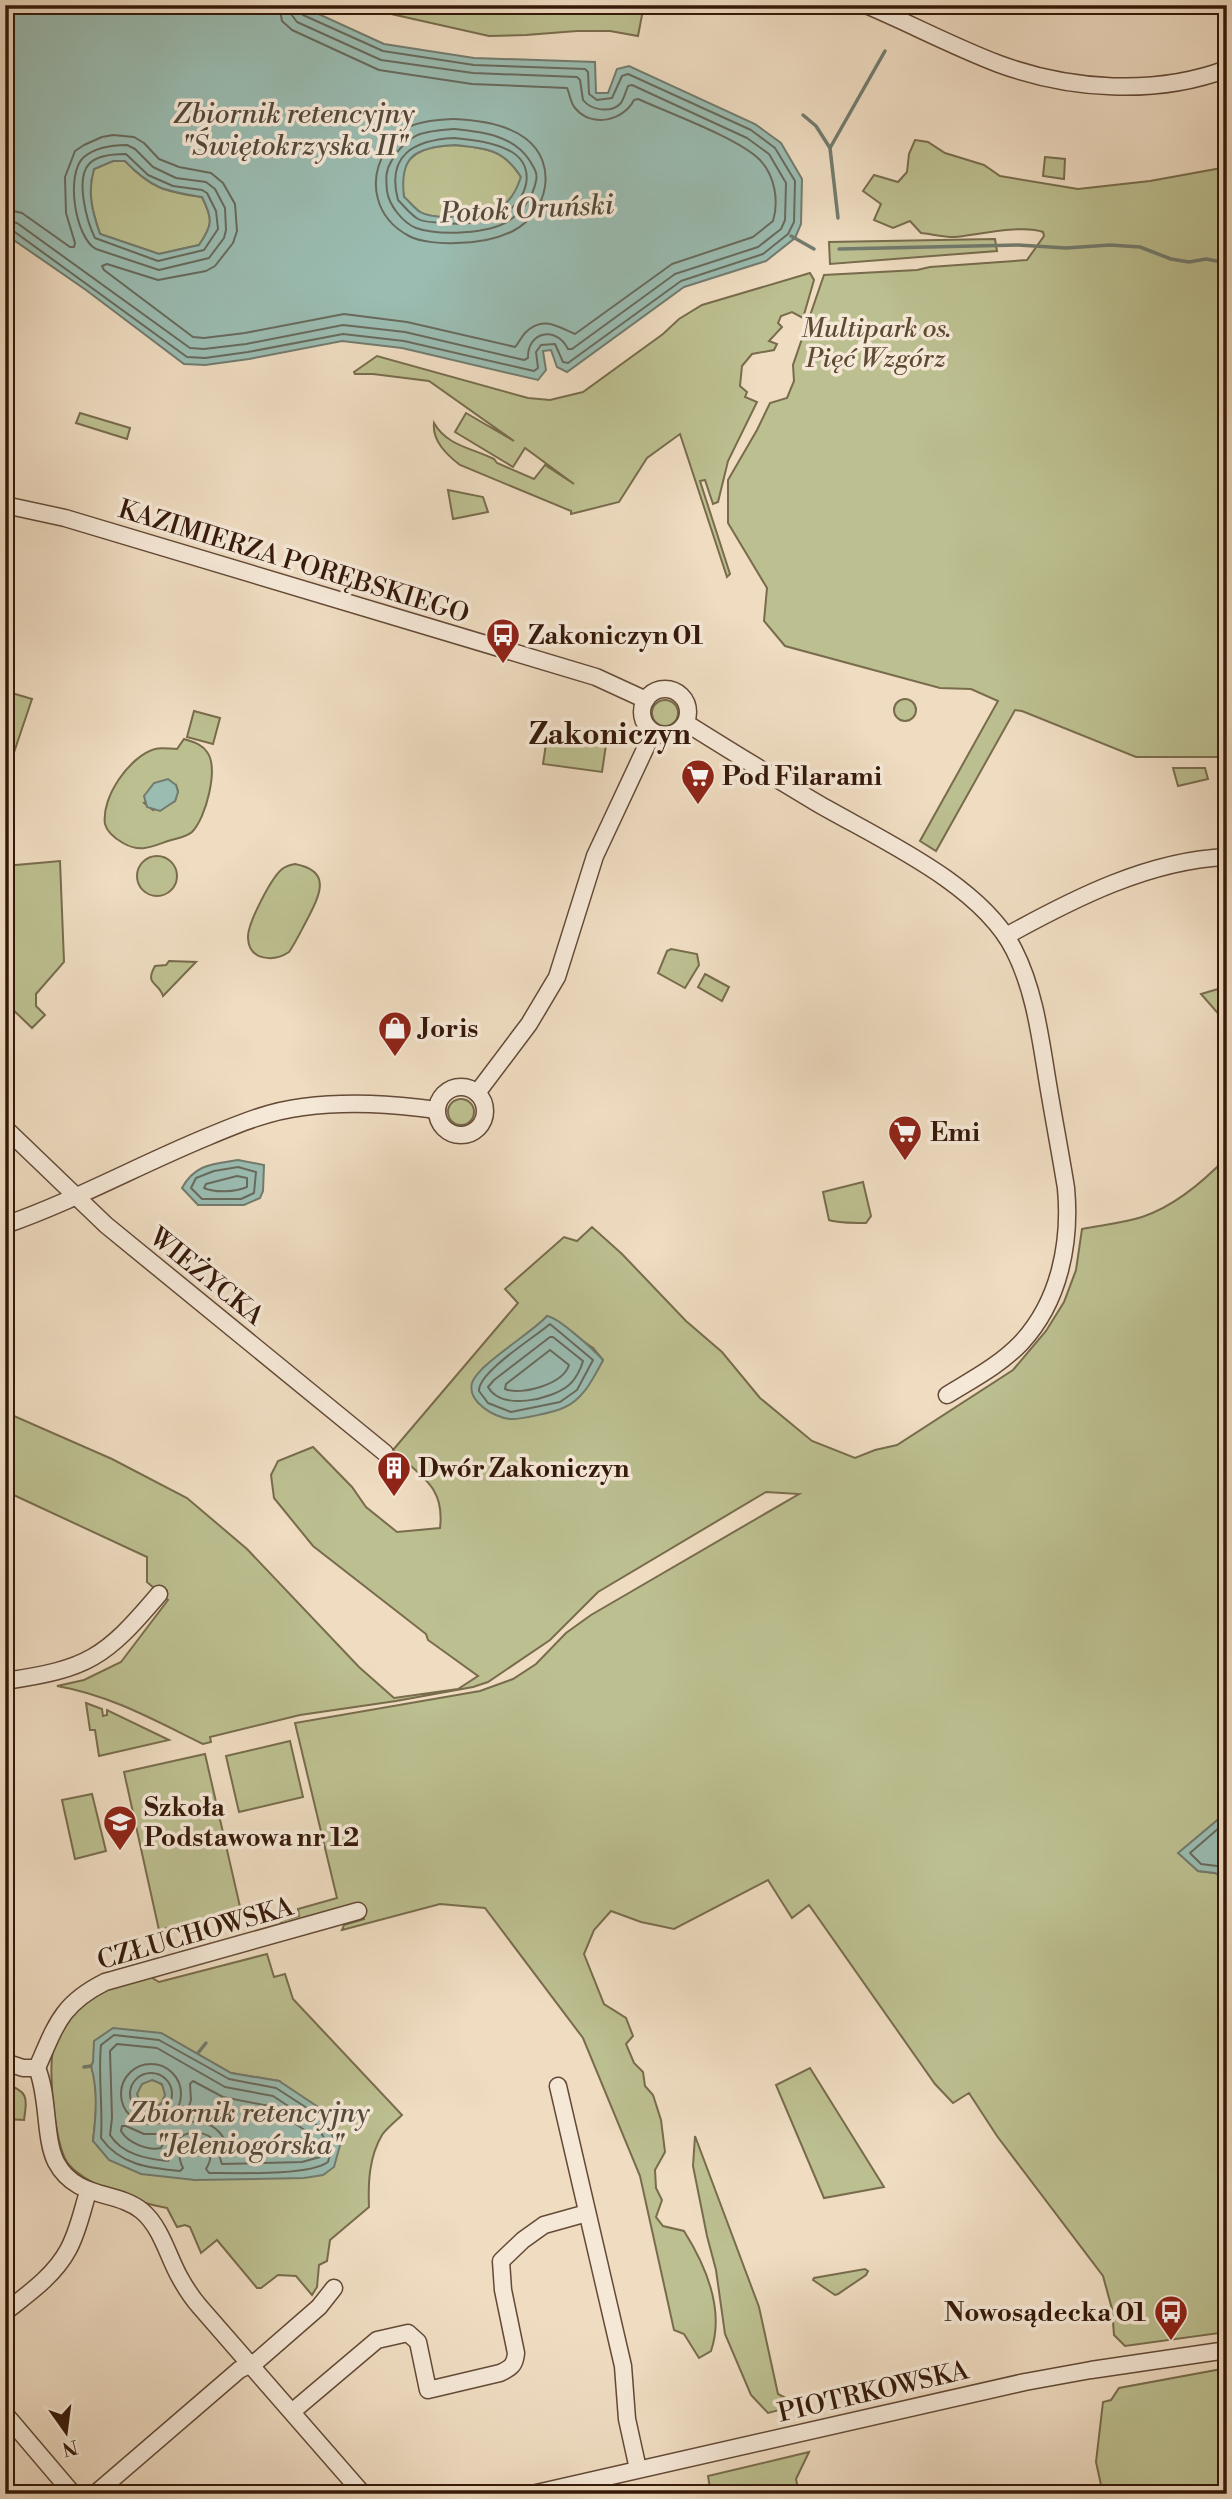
<svg xmlns="http://www.w3.org/2000/svg" width="1232" height="2499" viewBox="0 0 1232 2499" font-family="'Libre Bodoni',serif">
  <style>
    .green { fill: #bcbf90; stroke: #786c4c; stroke-width: 2; fill-rule: evenodd }
    .water { fill: #9abcb1; stroke: #727b6e; stroke-width: 2; fill-rule: evenodd }
    .lines { fill: none; stroke-linecap: round; stroke-linejoin: round }
    .shore { stroke: #686a5d; stroke-width: 2 }
    .stream { stroke: #727b6e; stroke-width: 3.5 }
    .minor-casing { stroke: #644a37; stroke-width: 19 }
    .minor { stroke: #f5e8d7; stroke-width: 16 }
    .labels { text-anchor: middle; stroke-width: 7; stroke-linejoin: round; paint-order: stroke }
    .park-label { font-size: 26px; font-style: italic; fill: #5e4b32; stroke: #f5e8d7 }
    .street-label { font-size: 26px; fill: #351909; stroke: #f5e8d7 }
    .poi-label { font-size: 26px; font-weight: bold; fill: #351909; stroke: #f5e8d7; text-anchor: start }
    .water-label { font-size: 28px; font-style: italic; fill: #534a3b; stroke: #f5e8d7 }
    .quarter-label { font-size: 30px; font-weight: bold; fill: #351909; stroke: #f5e8d7 }
  </style>
  <rect width="100%" height="100%" fill="#efdcc1"/>
  <filter id="stains"><feTurbulence type="fractalNoise" baseFrequency=".00286" numOctaves="4"/><feColorMatrix values="0 0 0 0 .2 0 0 0 0 .09 0 0 0 0 .02 0 0 0 .5 -.17"/></filter>
  <radialGradient id="worn" r=".72"><stop offset=".6" stop-color="#630" stop-opacity="0"/><stop offset="1" stop-color="#630" stop-opacity=".3"/></radialGradient>
  <g class="green">
    <path d="M362,5H640L642,15L638,36L610,31H577L526,35L489,36L369,9Z"/>
    <path d="M915,140L928,142L945,153L984,165L1000,176L1078,189L1150,181L1227,167V757H1136L1022,711L1015,710L936,851L920,841L998,701L971,689L940,688L785,646L764,621L767,588L728,523V480L757,430L770,403L787,398L794,381L793,365L824,275L917,270L930,267L1027,260L1044,236L1043,232C1024,224 976,235 954,237C943,237 931,234 921,233L910,221L893,228L874,220L881,204L863,191L874,175L898,182L907,172L909,154Z"/>
    <path d="M455,145C486,148 503,149 521,177C517,189 512,201 500,208C484,217 435,221 420,212C414,208 409,201 404,197C403,190 400,180 402,173C410,149 433,146 455,145Z"/>
    <path d="M1045,157L1065,159L1064,179L1043,176Z"/>
    <path d="M113,161H125C151,188 165,192 202,197C213,219 213,225 199,245L159,254L100,234C92,211 87,192 94,169Z"/>
    <path d="M995,239L997,251L830,264L829,242Z"/>
    <path d="M810,273L814,280L803,318L792,312L781,316L778,323L782,327L769,341L777,344L774,350L752,354L742,366L740,386L747,392L745,397L757,402L728,461L718,502L713,504L705,480L700,481L730,574L727,577L680,434L647,458L619,502L571,514V511L460,465C447,455 432,441 434,423C447,446 472,448 494,459L497,463L534,479L545,465L574,484L525,448L513,467L455,432L466,413L514,441L429,381L373,374H355L354,372L377,356L528,398L550,400L583,392L663,334L679,319L702,305Z"/>
    <path d="M80,413L130,428L127,439L76,423Z"/>
    <path d="M448,490L483,497L488,512L453,519Z"/>
    <path d="M5,691L32,699L7,773H5Z"/>
    <circle cx="905" cy="710" r="11"/>
    <circle cx="665" cy="713" r="13"/>
    <path d="M194,711L220,718L213,744L187,737Z"/>
    <path d="M547,737L606,745L602,772L543,764Z"/>
    <path d="M184,739C193,742 202,744 207,752C219,768 206,818 192,832C185,838 176,838 168,841C151,847 140,853 123,843C116,839 107,832 105,824C101,797 130,756 155,749C161,747 170,749 177,749ZM176,785L178,791L175,801L153,810L144,803Z"/>
    <path d="M1173,768H1205L1208,779L1178,786Z"/>
    <circle cx="157" cy="876" r="20"/>
    <path d="M60,861L64,962L36,994V1006L45,1015L32,1028L5,1002V866Z"/>
    <path d="M295,864C332,871 320,894 308,918C302,929 296,942 289,952C274,962 249,961 248,938C247,924 271,879 281,870C285,866 289,865 295,864Z"/>
    <path d="M671,949L697,954L699,965L685,988L658,973L667,951Z"/>
    <path d="M169,961L196,962L163,996C159,982 144,985 155,966L166,965Z"/>
    <path d="M705,974L729,987L722,1001L698,987Z"/>
    <path d="M1218,989L1226,997L1227,1019H1223L1201,994Z"/>
    <circle cx="461" cy="1112" r="13"/>
    <path d="M1227,1157V1812L1179,1853L1198,1871L1215,1873L1227,1880V2332L1125,2346L1114,2335L1112,2309L1103,2276L997,2136L969,2093L953,2103L935,2084L809,1905L792,1918L768,1880L674,1929L641,1922L611,1911L594,1930L584,1954L604,2004L626,2018L633,2036L626,2044L634,2063L643,2072L645,2086L653,2095L661,2120L665,2152L655,2170L656,2188L662,2200L656,2217L663,2226L684,2231C706,2266 725,2310 711,2351L699,2358L684,2334L674,2330L640,2176L583,2038L485,1908L440,1904L342,1930L344,1925L364,1919L360,1904L287,1924L279,1921L299,1916L298,1909L337,1898L295,1723L480,1691L513,1679L536,1664L566,1633L591,1615L799,1494L766,1492L598,1592L550,1640L488,1682L473,1687L396,1701L300,1715L210,1737L211,1742L203,1744C156,1721 110,1695 57,1686L84,1680L121,1662L168,1600L147,1582V1557L5,1491V1412L112,1459L187,1498L247,1549L359,1667L394,1698L458,1689L478,1676L428,1640L426,1634L313,1546L274,1498L271,1475L278,1461L313,1447L352,1487L366,1507L397,1532L440,1528C445,1486 421,1477 393,1450L518,1303L505,1289L564,1237L577,1241L592,1227L622,1254L686,1321L722,1352L760,1398L812,1441L855,1458L875,1450L897,1445L1013,1370L1046,1331L1064,1302L1076,1270L1082,1229C1102,1225 1123,1223 1142,1217C1175,1206 1204,1181 1227,1157ZM547,1316L593,1348L603,1360C576,1412 564,1408 511,1419L483,1368L537,1327Z"/>
    <path d="M863,1182L871,1216L866,1223C857,1223 837,1223 829,1220L823,1192Z"/>
    <path d="M86,1703L102,1709L103,1716L107,1715V1710L169,1740L99,1756L95,1730H90Z"/>
    <path d="M290,1741L303,1797L239,1812L226,1756Z"/>
    <path d="M205,1754L241,1911L159,1930L124,1772Z"/>
    <path d="M92,1794L106,1851L75,1859L62,1800Z"/>
    <path d="M267,1954L274,1977L285,1974L293,1999L402,2115C396,2121 387,2128 382,2135C369,2157 368,2183 369,2207L330,2240L327,2261L319,2265L317,2287L312,2295L296,2276L278,2275L261,2288H257L217,2240L201,2253L190,2227L185,2225L177,2227L167,2208C139,2203 90,2187 70,2166C55,2151 48,2072 53,2051C57,2033 70,2013 84,2002C102,1988 127,1983 149,1976L159,1982ZM161,2033L231,2073L279,2081L195,2180L93,2141C96,2116 99,2089 91,2066L93,2062Z"/>
    <path d="M810,2068L884,2187L824,2198L776,2085Z"/>
    <circle cx="151" cy="2094" r="14"/>
    <path d="M5,2084C29,2091 27,2098 24,2120L5,2119Z"/>
    <path d="M695,2136L759,2307L778,2394L799,2405L768,2413L751,2395L725,2334L716,2270L707,2236L693,2166Z"/>
    <path d="M865,2269L868,2271L866,2275L838,2294L835,2295L813,2280L814,2278Z"/>
    <path d="M1227,2368V2494H1103L1096,2462L1103,2402L1111,2400L1119,2388Z"/>
    <path d="M809,2452L796,2479L799,2494H711L708,2476Z"/>
  </g>
  <g class="water">
    <path d="M5,5H299L384,44L474,58L595,62L596,93H608L617,69L629,66L755,124L781,143L802,179L801,224L795,238L766,261L684,287L567,372L557,367L551,350L543,351L546,370L538,380L402,348L342,341L249,359L205,365L184,364L86,290L5,234ZM455,145C485,148 504,149 521,177C517,189 511,201 500,208C485,216 435,221 420,212C414,208 409,201 404,197C399,155 416,147 455,145ZM113,161H125C152,189 165,191 202,197C213,219 213,225 199,245L159,254L100,234C92,211 87,192 94,169Z"/>
    <path d="M168,779L176,785L178,792L175,801L160,811L147,807L144,796L154,783Z"/>
    <path d="M238,1160L264,1165L263,1191L260,1198L244,1205H198L182,1188C195,1164 213,1164 238,1160Z"/>
    <path d="M547,1316C558,1317 594,1350 603,1360C593,1379 583,1400 563,1408C554,1412 519,1420 510,1419C494,1417 467,1402 472,1383C477,1365 532,1333 547,1316Z"/>
    <path d="M1227,1812V1880L1215,1873L1198,1871L1178,1853Z"/>
    <path d="M113,2028L161,2033L231,2073L279,2081L330,2115L342,2138L334,2167L323,2175L304,2178L195,2180L141,2174L109,2160L93,2141C96,2116 98,2089 91,2066L93,2062L94,2041ZM152,2080L162,2084L165,2095L161,2104L151,2108L141,2104L137,2094L142,2084Z"/>
  </g>
  <g class="lines">
    <g class="shore">
      <path d="M454,119C478,120 506,124 525,138C559,163 548,213 513,231C495,240 475,243 456,243C443,244 420,242 409,236C375,218 367,181 386,150C389,144 393,137 398,133C414,121 435,120 454,119Z"/>
      <path d="M454,129C483,132 513,135 530,161C534,168 538,173 536,181C533,196 523,211 510,220C490,234 439,236 416,228C402,222 389,205 387,191C386,179 385,171 392,160C408,133 423,131 454,129Z"/>
      <path d="M454,138C474,140 494,142 512,152C538,168 526,202 503,214C487,223 463,225 445,223C437,222 425,223 418,219C411,215 404,206 398,200C386,155 414,140 454,138Z"/>
      <path d="M127,145L135,149L153,167L176,178L206,182L215,189L225,208L226,230L224,238L209,258L159,270L96,249C75,238 65,173 84,157C96,147 113,145 127,145Z"/>
      <path d="M126,154L148,175L173,186L202,190L207,193L216,211L218,229L204,250L158,261L95,238C87,222 75,179 89,164C97,155 115,154 126,154Z"/>
      <path d="M5,209L22,213L70,247H74L75,243L66,213L65,177L75,151L84,145L102,137L113,135L134,137L144,143L159,159L179,167L211,173L223,183L235,204L237,231L233,243L215,266L206,271L158,280L107,264L102,266L104,270L193,337L204,338L245,333L344,314L407,322L515,347C519,343 521,337 525,333C543,315 558,327 575,334L672,264L753,237L773,221C779,201 775,176 760,160C738,138 669,113 638,99L634,100C624,120 592,129 575,108C570,102 570,94 567,88L472,84L379,70L292,30L282,21L279,5"/>
      <path d="M5,220L17,223L190,348L204,349L246,344L343,325L405,332L524,360L528,358C527,332 556,325 568,349H572L675,274L758,247L781,229L785,220L786,183L769,154L747,138L632,85L628,86C626,91 624,98 621,103C611,114 591,110 583,100L580,80L577,77L473,73L381,60L297,22L291,14L289,5"/>
      <path d="M5,228L12,230L187,357L205,358L248,352L343,334L404,341L534,371L538,368L536,352L541,345L555,344L563,362L568,363L681,281L763,254L788,234L794,222L795,181L775,148L751,130L628,74L622,76L612,98L597,100L589,94L588,72L585,69L474,65L383,51L303,15L299,11L298,5"/>
      <path d="M238,1167L256,1172L254,1193L241,1199H202L191,1188L196,1178L214,1171Z"/>
      <path d="M237,1176L247,1178V1187C235,1192 216,1193 204,1188L206,1184Z"/>
      <path d="M550,1324L593,1360L577,1390L560,1402L511,1412L488,1403L479,1391C478,1372 535,1337 550,1324Z"/>
      <path d="M550,1337H553L583,1361C581,1369 575,1380 569,1385C551,1400 501,1411 488,1387L494,1380Z"/>
      <path d="M550,1350L569,1365C563,1384 522,1396 505,1389L506,1384Z"/>
      <path d="M1227,1821L1190,1853L1201,1864L1217,1866L1227,1872"/>
      <path d="M114,2035L159,2040L229,2079L276,2088L324,2119L334,2139L328,2162C309,2176 235,2173 209,2173L206,2169C227,2134 165,2132 183,2168L180,2171C149,2168 120,2165 101,2138C103,2107 98,2075 101,2045Z"/>
      <path d="M117,2044L157,2048L225,2087L273,2096L317,2125L325,2140L320,2157L302,2162L222,2164C219,2158 220,2150 216,2143C207,2130 187,2129 176,2141C171,2147 171,2155 168,2161C146,2159 122,2154 110,2135L112,2118L110,2051Z"/>
      <circle cx="151" cy="2094" r="30"/>
      <circle cx="151" cy="2094" r="21"/>
      <path d="M193,2081L223,2097L269,2106L309,2133L314,2141L312,2149L301,2151L231,2153C225,2138 218,2125 200,2122C194,2121 189,2123 184,2121L191,2100L190,2084Z"/>
      <path d="M126,2126L144,2134H164L166,2137L161,2148C148,2151 128,2143 121,2131L122,2126Z"/>
    </g>
    <g class="stream">
      <path d="M803,115L816,126L830,148L838,218"/>
      <path d="M830,148L885,51"/>
      <path d="M791,236L814,249"/>
      <path d="M839,249L1018,245L1066,248L1110,245L1140,247L1171,259L1189,262L1206,259L1227,263"/>
      <path d="M198,2053L206,2043"/>
      <path d="M84,2067L91,2066"/>
    </g>
    <g class="minor-casing">
      <g id="minor">
        <path d="M866,5C911,24 954,47 999,64C1070,90 1155,96 1227,69"/>
        <path d="M5,505L65,518L596,677L646,700"/>
        <circle cx="665" cy="712" r="23"/>
        <path d="M686,723C729,750 773,777 817,803C879,839 981,884 1014,950C1034,989 1040,1035 1047,1078C1053,1115 1060,1151 1066,1188C1071,1242 1060,1301 1021,1343C1000,1365 973,1379 947,1395"/>
        <path d="M1006,936C1073,899 1149,860 1227,857"/>
        <circle cx="461" cy="1111" r="24"/>
        <path d="M477,1093L529,1024L557,977L595,856L653,732"/>
        <path d="M5,1128L106,1225L385,1453"/>
        <path d="M5,1225C74,1201 139,1165 207,1137C238,1124 269,1111 303,1107C349,1101 392,1104 437,1110"/>
        <path d="M5,1681C88,1669 105,1658 159,1594"/>
        <path d="M5,2062L23,2068H37"/>
        <path d="M37,2068C49,2097 44,2138 56,2162C76,2200 117,2190 142,2211C161,2227 168,2256 179,2276C185,2287 192,2298 200,2307L363,2494"/>
        <path d="M37,2068C56,2025 61,2004 105,1982L358,1911"/>
        <path d="M558,2086L623,2366L627,2419L638,2469"/>
        <path d="M5,2312C28,2294 54,2276 68,2250C78,2232 82,2211 88,2192"/>
        <path d="M293,2411L377,2340L408,2333L418,2342L428,2390L500,2373C511,2368 515,2365 516,2353L503,2290L501,2261L523,2240L544,2225L587,2213"/>
        <path d="M5,2414L73,2494"/>
        <path d="M95,2494L239,2370L257,2361L319,2307L334,2288"/>
        <path d="M532,2494L1025,2382L1091,2370L1227,2350"/>
      </g>
    </g>
    <use href="#minor" class="minor"/>
  </g>
  <defs>
    <g id="bus-pin" transform="scale(1.75)"><path d="M0 17L-7.5 6A9.5 9.5 0 1 1 7.5 6Z" fill="#8f2418" stroke="#f5e8d7"/><path d="M-5-6H5V4H4V6H2V4H-2V6H-4V4H-5ZM-3.5-4V0h7V-4ZM-3.5 1.2v1.5H-2V1.2ZM2 1.2v1.5H3.5V1.2Z" fill="#fff"/></g>
    <g id="supermarket-pin" transform="scale(1.75)"><path d="M0 17L-7.5 6A9.5 9.5 0 1 1 7.5 6Z" fill="#8f2418" stroke="#f5e8d7"/><path d="M-6-5.5h2.5l.6 2H6L4.5 2H-2.5L-4.4-4H-6ZM-1.5 3.2a1.3 1.3 0 1 0 .1 0ZM3 3.2a1.3 1.3 0 1 0 .1 0Z" fill="#fff"/></g>
    <g id="shop-pin" transform="scale(1.75)"><path d="M0 17L-7.5 6A9.5 9.5 0 1 1 7.5 6Z" fill="#8f2418" stroke="#f5e8d7"/><path d="M-5-2.5h2.3a2.7 3.5 0 0 1 5.4 0H5L5.5 6h-11ZM-1.5-2.5h3a1.5 2.3 0 0 0-3 0Z" fill="#fff"/></g>
    <g id="building-pin" transform="scale(1.75)"><path d="M0 17L-7.5 6A9.5 9.5 0 1 1 7.5 6Z" fill="#8f2418" stroke="#f5e8d7"/><path d="M-4-6H4V6H1V3H-1V6H-4ZM-2.5-4.3h1.7v1.8h-1.7ZM.8-4.3h1.7v1.8H.8ZM-2.5-1h1.7V.8h-1.7ZM.8-1h1.7V.8H.8Z" fill="#fff"/></g>
    <g id="school-pin" transform="scale(1.75)"><path d="M0 17L-7.5 6A9.5 9.5 0 1 1 7.5 6Z" fill="#8f2418" stroke="#f5e8d7"/><path d="M0-5L7-2L0 1L-7-2ZM-4 1L0 2.5L4 1V4Q0 6-4 4Z" fill="#fff"/></g>
  </defs>
  <g fill-rule="evenodd">
    <use href="#bus-pin" x="503" y="635"/>
    <use href="#supermarket-pin" x="698" y="776"/>
    <use href="#shop-pin" x="395" y="1028"/>
    <use href="#supermarket-pin" x="905" y="1132"/>
    <use href="#building-pin" x="394" y="1468"/>
    <use href="#school-pin" x="120" y="1822"/>
    <use href="#bus-pin" x="1171" y="2312"/>
  </g>
  <g class="labels">
    <g class="park-label">
      <text x="876" y="337">Multipark os.<tspan x="876" dy="30">Pięć Wzgórz</tspan></text>
    </g>
    <g class="street-label">
      <text transform="translate(294 561) rotate(17)" y="9">KAZIMIERZA PORĘBSKIEGO</text>
      <text transform="translate(207 1276) rotate(39)" y="9">WIEŻYCKA</text>
      <text transform="translate(195 1933) rotate(-16)" y="9">CZŁUCHOWSKA</text>
      <text transform="translate(873 2391) rotate(-13)" y="9">PIOTRKOWSKA</text>
    </g>
    <g class="poi-label">
      <text x="528" y="644">Zakoniczyn 01</text>
      <text x="722" y="785">Pod Filarami</text>
      <text x="420" y="1037">Joris</text>
      <text x="930" y="1141">Emi</text>
      <text x="418" y="1477">Dwór Zakoniczyn</text>
      <text x="144" y="1816">Szkoła<tspan x="144" dy="30">Podstawowa nr 12</tspan></text>
      <text x="1146" y="2321" text-anchor="end">Nowosądecka 01</text>
    </g>
    <g class="water-label">
      <text x="294" y="123">Zbiornik retencyjny<tspan x="294" dy="32">"Świętokrzyska II"</tspan></text>
      <text transform="translate(527 208) rotate(-3)" y="10">Potok Oruński</text>
      <text x="249" y="2122">Zbiornik retencyjny<tspan x="249" dy="32">"Jeleniogórska"</tspan></text>
    </g>
    <g class="quarter-label">
      <text x="610" y="744">Zakoniczyn</text>
    </g>
  </g>
  <rect width="1232" height="2499" fill="none" stroke="#efdcc1" stroke-width="28"/>
  <rect x="7" y="7" width="1218" height="2485" fill="none" stroke="#351909" stroke-width="3.5"/>
  <rect x="14" y="14" width="1204" height="2471" fill="none" stroke="#351909" stroke-width="2"/>
  <g transform="translate(66 2432) rotate(166)" stroke="#f5e8d7" stroke-width="5" paint-order="stroke">
  <path d="M0-5L12 26L0 18L-12 26Z" fill="#351909"/>
  <text y="-10" font-size="19" font-weight="bold" text-anchor="middle" fill="#351909">N</text>
  </g>
  <rect width="100%" height="100%" filter="url(#stains)"/>
  <rect width="100%" height="100%" fill="url(#worn)"/>
</svg>
